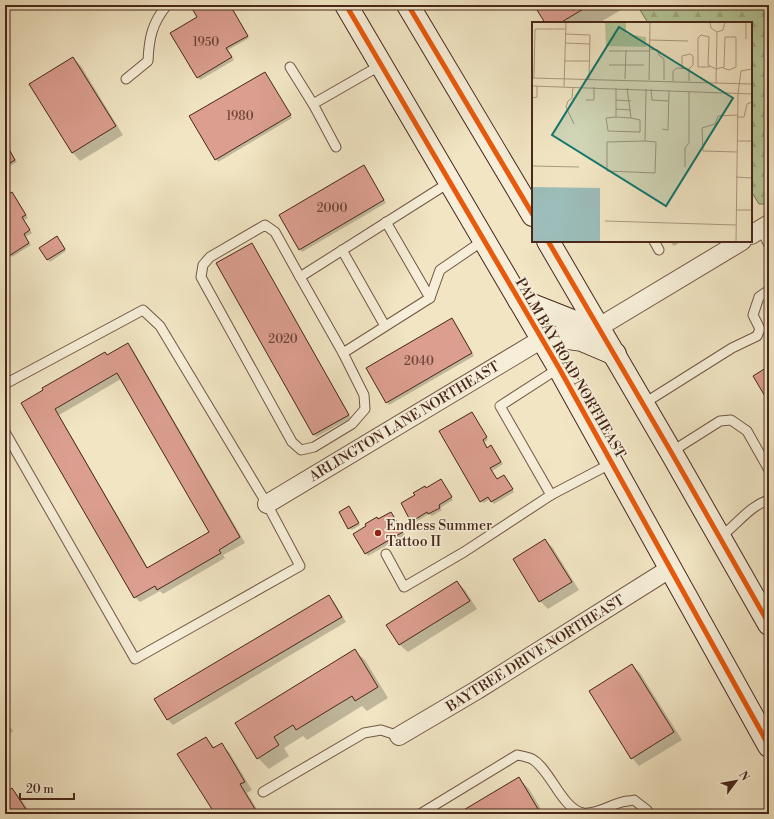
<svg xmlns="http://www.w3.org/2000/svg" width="774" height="819" viewBox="0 0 774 819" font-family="'Libre Bodoni',serif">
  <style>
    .forest { fill: url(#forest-firs); stroke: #7e7659 }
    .shadow { fill: #0003; fill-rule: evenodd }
    .building { fill: #db9e8f; stroke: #48271b; fill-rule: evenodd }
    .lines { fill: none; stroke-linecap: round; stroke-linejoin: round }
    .lane-casing { stroke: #725645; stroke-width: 11 }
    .street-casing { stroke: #725645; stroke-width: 20 }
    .secondary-casing { stroke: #48271b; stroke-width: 24 }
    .lane { stroke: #f6eed8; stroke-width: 9 }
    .street { stroke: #f6eed8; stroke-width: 18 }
    .secondary { stroke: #f6eed8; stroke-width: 22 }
    .cycleway-casing { stroke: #f6eed8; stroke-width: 8 }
    .cycleway { stroke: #e8590c; stroke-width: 5 }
    .poi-dot { fill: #8f2418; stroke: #f6eed8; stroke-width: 1.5 }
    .labels { text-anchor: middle; stroke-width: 3.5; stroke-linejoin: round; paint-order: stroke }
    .number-label { font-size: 12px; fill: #6d4538 }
    .street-label { font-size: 14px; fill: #48271b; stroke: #f6eed8 }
    .poi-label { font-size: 14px; fill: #48271b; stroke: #f6eed8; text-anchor: start }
    .inset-road { fill: none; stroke: #ad9980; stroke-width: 1 }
    .view { fill: #0f766e; fill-opacity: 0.15; stroke: #0f766e; stroke-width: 2 }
    .inset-edge { fill: none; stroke: #48271b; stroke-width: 2 }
  </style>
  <defs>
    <pattern id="forest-firs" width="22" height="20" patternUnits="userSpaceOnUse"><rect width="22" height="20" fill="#b5c697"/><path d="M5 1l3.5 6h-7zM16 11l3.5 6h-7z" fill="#9daa82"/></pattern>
  </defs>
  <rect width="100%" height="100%" fill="#f1e5c3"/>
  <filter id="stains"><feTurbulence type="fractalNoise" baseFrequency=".005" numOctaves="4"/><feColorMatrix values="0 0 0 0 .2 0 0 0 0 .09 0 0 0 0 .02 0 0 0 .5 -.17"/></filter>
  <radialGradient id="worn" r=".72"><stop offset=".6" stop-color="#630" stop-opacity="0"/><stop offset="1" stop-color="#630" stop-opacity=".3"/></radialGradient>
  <path class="forest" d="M637,5H769V45L764,57L769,72V204H759L751,191V23H648Z"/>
  <g class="shadow">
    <path d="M191,5H208L211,10L219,5H230L249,38L228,50L234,60L200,80L198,77V17Z"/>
    <path d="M535,5H629L599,23H546Z"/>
    <path d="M73,58L81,66L123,135L80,161L73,153Z"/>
    <path d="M265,73L292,118L218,162L216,159Z"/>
    <path d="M9,150L17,162L5,169V152Z"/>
    <path d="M366,169L386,203L302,252L300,249Z"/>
    <path d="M14,195L28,218L24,220L32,233L25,237L31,245L12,257L5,247V197Z"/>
    <path d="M59,240L66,251L50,262L48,260Z"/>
    <path d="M669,241H682L674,246Z"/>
    <path d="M254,247L351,418L316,437L217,264Z"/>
    <path d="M454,321L474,356L389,405L367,368Z"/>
    <path d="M128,345L133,350L245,543L223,555L225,558L163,594L160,591L140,602L135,597L23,403L105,353L108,356ZM121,379L210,532L148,568L59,415Z"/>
    <path d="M472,413L488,440L484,442L488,448L491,447L493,449L503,464L492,471L497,480L504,476L514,492L494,504L490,499L484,503L481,501Z"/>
    <path d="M443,483L453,500L440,508L442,510L432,516L429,514L414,523L412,521L427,489Z"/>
    <path d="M349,507L360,525L352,530L349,528Z"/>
    <path d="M391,513L405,535L368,556L355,534Z"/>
    <path d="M545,540L553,548L579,590L548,609L540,601Z"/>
    <path d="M457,582L465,590L477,609L408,652L400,645L388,625Z"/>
    <path d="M329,597L334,602L346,622L173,725L168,720L156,699Z"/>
    <path d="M354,650L365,660L388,698L367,711L362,706L307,740L303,736L284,748L289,756L269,769L258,758L236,723Z"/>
    <path d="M632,665L640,673L682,740L639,766L632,758Z"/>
    <path d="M5,720L13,731L5,737Z"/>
    <path d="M206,738L215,748L221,745L229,752L252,790L247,793L260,814H215Z"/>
    <path d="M519,778L529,789L544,814H459Z"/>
    <path d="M12,789L20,797L31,814H5V794Z"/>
  </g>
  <g class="building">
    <path d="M190,5H208L211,9L217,5H230L248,36L226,48L232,57L197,78L170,33L197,17Z"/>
    <path d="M534,5H590L560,23H545Z"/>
    <path d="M73,57L116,126L72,153L29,84Z"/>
    <path d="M265,72L291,115L215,160L189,116Z"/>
    <path d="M9,149L15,160L5,166V151Z"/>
    <path d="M364,165L384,200L299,250L279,215Z"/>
    <path d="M12,192L26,215L22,217L30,230L24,234L29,243L9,256L5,249V196Z"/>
    <path d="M57,236L65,249L47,260L39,248Z"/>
    <path d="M252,243L349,415L313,435L216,263Z"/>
    <path d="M452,318L472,353L386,403L366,368Z"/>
    <path d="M128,343L240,537L219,550L221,553L157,590L155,586L134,598L21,403L43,390L42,388L105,352L107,355ZM117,373L209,532L147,568L55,409Z"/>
    <path d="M769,366V403L753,376Z"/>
    <path d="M472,412L487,437L483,440L487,448L491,445L501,462L490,468L497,479L504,475L513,489L491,502L488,497L480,502L439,431Z"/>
    <path d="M441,479L452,497L439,505L440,508L428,514L427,512L411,522L401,503L415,495L413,493L425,486L426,488Z"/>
    <path d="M349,506L359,523L348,529L339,512Z"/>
    <path d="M391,512L403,532L365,554L353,534L366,526L365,524L377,517L378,519Z"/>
    <path d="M545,539L572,582L539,602L513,559Z"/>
    <path d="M457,581L470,601L399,645L386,625Z"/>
    <path d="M329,595L342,617L167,720L154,699Z"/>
    <path d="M355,649L378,687L355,701L352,696L296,730L293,725L274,737L279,745L257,759L235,723Z"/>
    <path d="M632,664L674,732L631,759L589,691Z"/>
    <path d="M206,737L213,748L222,743L245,782L240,784L258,814H215L177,754Z"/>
    <path d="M519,777L541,814H457Z"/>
    <path d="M12,788L29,814H5V792Z"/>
  </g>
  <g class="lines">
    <g class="lane-casing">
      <g id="lane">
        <path d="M290,67L313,104L381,65"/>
        <path d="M126,79L148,61C149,38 152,23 167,5"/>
        <path d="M313,104L336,147"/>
        <path d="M450,182L300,277L343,353L430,298L440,270L484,240"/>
        <path d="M386,222L430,298"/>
        <path d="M761,229L769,245"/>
        <path d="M654,241L659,250"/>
        <path d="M342,250L385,326"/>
        <path d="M300,277L275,232L265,225L210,257L203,265L201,277L292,442L301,450L314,447L352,424L365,409L364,395L343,353"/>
        <path d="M5,386L7,383L143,310L160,326L267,504L300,566L135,659L5,432"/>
        <path d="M643,404L732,348L757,336L760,329L753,315L759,297L769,290"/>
        <path d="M671,452L720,421L731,420L747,431L769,470"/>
        <path d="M551,495L500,406L559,368"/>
        <path d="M720,537C736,526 750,505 769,500"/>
        <path d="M386,554L404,587L464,552L551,495L612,463"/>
        <path d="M263,792L364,733L381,730L399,736"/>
        <path d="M420,814L517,755C522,756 528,757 532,759C550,769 562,809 583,813C596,815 610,805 622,802C626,801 630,801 634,800L647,810L649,814"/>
      </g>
    </g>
    <g class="street-casing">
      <g id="street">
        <path d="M751,235L769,224"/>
        <path d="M599,327L742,241"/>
        <path d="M267,504L542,339"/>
        <path d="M399,736L477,690L671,568"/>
      </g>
    </g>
    <g class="secondary-casing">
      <g id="secondary">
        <path d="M346,5L559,368L769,746"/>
        <path d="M408,5L533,215"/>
        <path d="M548,241L671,452L769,624"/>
        <path d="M519,300L580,324L599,327"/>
        <path d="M542,339L562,337L582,340L615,354"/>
      </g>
    </g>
    <use href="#lane" class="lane"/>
    <use href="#street" class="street"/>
    <use href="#secondary" class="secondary"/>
    <g class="cycleway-casing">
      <g id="cycleway">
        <path d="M346,5L559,368L769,746"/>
        <path d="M408,5L533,215"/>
        <path d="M548,241L671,452L769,624"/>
      </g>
    </g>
    <use href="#cycleway" class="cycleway"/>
  </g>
  <circle class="poi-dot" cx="378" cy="533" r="4"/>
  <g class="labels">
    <g class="number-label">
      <text x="206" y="46">1950</text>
      <text x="240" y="120">1980</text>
      <text x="332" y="212">2000</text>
      <text x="283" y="343">2020</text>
      <text x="419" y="365">2040</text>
    </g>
    <g class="street-label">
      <text transform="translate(571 368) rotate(60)" y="5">PALM BAY ROAD NORTHEAST</text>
      <text transform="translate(404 421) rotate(-31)" y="5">ARLINGTON LANE NORTHEAST</text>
      <text transform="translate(535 653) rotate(-32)" y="5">BAYTREE DRIVE NORTHEAST</text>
    </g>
    <g class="poi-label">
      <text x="386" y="530">Endless Summer<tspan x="386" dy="16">Tattoo II</tspan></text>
    </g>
  </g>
  <g transform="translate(532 22)">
    <rect width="220" height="220" fill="#f1e5c3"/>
    <path d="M94,0V12L114,15V25L74,24L73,0Z" fill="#b5c697"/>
    <path d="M0,165L68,166V220H0Z" fill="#9cbdba"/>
    <path class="inset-road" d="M178,0L179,6L185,10L191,8L193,0M214,1V17M33,12L58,13L57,57M118,18L156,19M33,21L58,22M118,27L126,28L127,33L132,37V58M77,29H118M32,39H58M77,43H112M178,45H166V16L169,13L177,15L176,43L184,47L192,45L193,15H204V45L197,48L191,46M150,47V34L158,32L161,34V43L157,47M0,56L220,62M2,56L3,7H33M93,57L94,28M117,58L118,0M141,59V49L145,46L157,47V59M184,61L185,10M0,64L220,72M32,65L34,0M41,65L40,76L36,79L34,85L42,102M84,66V95L99,96L95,66M119,67L120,78L136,79M0,76L5,75V64M54,78H62V65M84,78L99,79M84,87L99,88M84,95L74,96L76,109L108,110V98L99,96M205,95H212L215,82L220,80M130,107L136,108L137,68M113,119L124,120L123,151L75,149V120ZM113,119L114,67M205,119H220M205,130L171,129L170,106L183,102L186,94L205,93M0,144L47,145M153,145V126L157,121V69M204,155L220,156M204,188H220M73,199L204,203M204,220L206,72L209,49L220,47"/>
    <path class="view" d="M87,5L201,76L134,184L20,113Z"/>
    <rect width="220" height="220" class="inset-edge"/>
  </g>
  <rect width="774" height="819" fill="none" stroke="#f1e5c3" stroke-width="20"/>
  <rect x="6" y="6" width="762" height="807" fill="none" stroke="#48271b" stroke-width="2"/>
  <rect x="10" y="10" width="754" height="799" fill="none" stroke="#48271b"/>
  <g transform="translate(736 781) rotate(58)" stroke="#f6eed8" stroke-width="3" paint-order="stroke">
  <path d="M0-3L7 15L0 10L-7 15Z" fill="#48271b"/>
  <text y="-6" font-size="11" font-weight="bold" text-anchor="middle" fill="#48271b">N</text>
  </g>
  <path d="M20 793v6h54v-6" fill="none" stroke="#48271b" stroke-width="2"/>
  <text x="26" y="793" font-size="12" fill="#48271b" stroke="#f6eed8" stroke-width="3" paint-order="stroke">20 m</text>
  <rect width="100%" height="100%" filter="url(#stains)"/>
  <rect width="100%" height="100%" fill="url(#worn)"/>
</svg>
